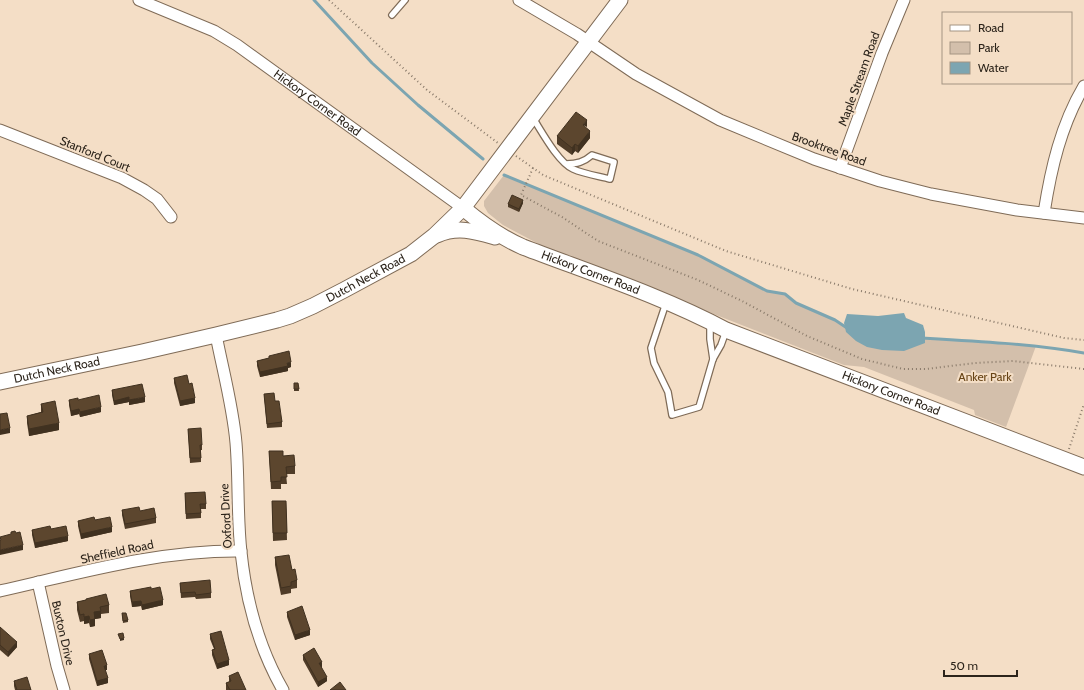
<svg xmlns="http://www.w3.org/2000/svg" width="1084" height="690" viewBox="0 0 1084 690" font-family="Cabin,sans-serif">
  <style>
    .green { fill: #d3bfab }
    .water { fill: #7ca5b1 }
    .lines { fill: none; stroke-linecap: round; stroke-linejoin: round }
    .stream { stroke: #7ca5b1; stroke-width: 3 }
    .lane-casing { stroke: #7f6b57; stroke-width: 8 }
    .street-casing { stroke: #7f6b57; stroke-width: 13 }
    .secondary-casing { stroke: #7f6b57; stroke-width: 17 }
    .path { stroke: #897a6a; stroke-width: 2; stroke-dasharray: 1 3; stroke-linecap: butt }
    .lane { stroke: #fff; stroke-width: 5.5 }
    .street { stroke: #fff; stroke-width: 11 }
    .secondary { stroke: #fff; stroke-width: 15 }
    .wall { fill: #4f3c28 }
    .shaded-wall { fill: #403120 }
    .building { fill: #5c462e; stroke: #403120 }
    .labels { text-anchor: middle; stroke-width: 4; stroke-linejoin: round; paint-order: stroke }
    .street-label { font-size: 12px; fill: #2c241b; stroke: #f4dec6 }
    .park-label { font-size: 12px; fill: #694517; stroke: #f4dec6 }
  </style>
  <rect width="100%" height="100%" fill="#f4dec6"/>
  <path class="green" d="M504,175L698,255L767,291L785,294L796,303L835,320L857,335L971,341L1036,346L1006,427L975,415L974,410L864,367L844,365L550,250L503,225L488,213L484,206V201Z"/>
  <path class="water" d="M904,313L906,318L923,325L925,332V343L904,351L882,350L867,347L856,341L846,332L844,323L847,314L878,316Z"/>
  <g class="lines">
    <g class="stream">
      <path d="M314,0L372,63L418,105L483,159"/>
      <path d="M504,175L698,255L767,291L785,294L796,303L835,320L847,328"/>
      <path d="M923,338C976,341 1031,344 1084,353"/>
    </g>
    <g class="lane-casing">
      <g id="lane">
        <path d="M392,15L405,0"/>
        <path d="M533,118C542,132 558,162 573,169C584,174 598,176 610,179L614,162L592,155C584,162 577,164 566,164"/>
        <path d="M666,303L651,348L654,363L668,392L672,415L699,407L713,359L721,345L726,331"/>
        <path d="M710,324V339L713,359"/>
      </g>
    </g>
    <g class="street-casing">
      <g id="street">
        <path id="s1" d="M139,0L214,31L237,45L463,208"/>
        <path d="M519,0L577,34L636,74L720,120L814,159L880,181L931,194L1017,210L1084,218"/>
        <path d="M0,130L122,178L144,190L157,199L171,217"/>
        <path d="M840,168L882,53L904,0"/>
        <path d="M1044,213C1051,168 1061,125 1084,86"/>
        <path d="M216,335C223,371 233,407 236,443C239,479 237,516 241,552C246,600 259,648 283,690"/>
        <path d="M38,582L57,666L64,690"/>
        <path d="M0,591C80,573 159,550 241,551"/>
      </g>
    </g>
    <g class="secondary-casing">
      <g id="secondary">
        <path id="s2" d="M463,208C482,224 500,237 523,247C591,273 662,296 726,330L1084,467"/>
        <path d="M437,235C457,226 474,231 495,237"/>
        <path id="s3" d="M0,382L142,352L216,335L277,320L290,316L313,306L344,290L411,254L434,236L463,208L620,0"/>
      </g>
    </g>
    <g class="path">
      <path d="M329,0L427,90L498,143"/>
      <path d="M516,156L543,175L726,251L852,289L1064,338L1084,340"/>
      <path d="M533,168L521,195L562,217L598,241L698,280L742,301L807,336L862,359L903,369H926L975,363L1013,361L1084,369"/>
      <path d="M1069,449L1084,404"/>
    </g>
    <use href="#lane" class="lane"/>
    <use href="#street" class="street"/>
    <use href="#secondary" class="secondary"/>
  </g>
  <g class="wall">
    <path d="M586,128L590,138L578,153L575,151L572,155L557,144V136Z"/>
    <path d="M523,203L519,212L508,207V204Z"/>
    <path d="M269,356L291,367L288,368V371L260,377L257,366V361L269,358Z"/>
    <path d="M174,378L189,384L195,403L180,406L174,383Z"/>
    <path d="M294,383H298L299,391H294Z"/>
    <path d="M112,390L145,402L129,405V402L114,405L112,395Z"/>
    <path d="M264,394L275,401L282,422V427L267,428Z"/>
    <path d="M69,400H78L101,412L80,417L79,414L71,416L69,405Z"/>
    <path d="M41,404L59,430L29,436L27,423V416L41,412Z"/>
    <path d="M188,429L202,445V450H201V462L190,463Z"/>
    <path d="M269,451L283,456L295,466V474H286L287,484H281V489H271Z"/>
    <path d="M185,493L206,504V509H201V518L186,519Z"/>
    <path d="M272,501H286L287,540L273,541Z"/>
    <path d="M122,510L140,511L156,518V523L125,529L122,515Z"/>
    <path d="M95,520L112,532L81,539L78,526V521Z"/>
    <path d="M51,529L68,541L35,548L32,535V530Z"/>
    <path d="M275,557L292,570L297,580V588L291,589V593L281,595L275,565Z"/>
    <path d="M180,583L211,593V598L196,599L195,597L181,598Z"/>
    <path d="M151,589L163,605L142,610L141,606L132,607L130,596V591Z"/>
    <path d="M86,600L109,605V613L101,614V618L95,619V626L90,627L89,623L84,624V621L80,622L77,610V602Z"/>
    <path d="M287,612L310,635L295,640L287,617Z"/>
    <path d="M122,613L128,620V622L123,623Z"/>
    <path d="M0,627L17,647L8,657L0,650Z"/>
    <path d="M210,634L229,665L217,669L212,655V650L214,649L210,639Z"/>
    <path d="M89,654L107,670H105L108,683L97,686L89,659Z"/>
    <path d="M303,655L322,667H321L327,681L318,687L303,660Z"/>
    <path d="M229,676L246,690H226V683L229,682Z"/>
    <path d="M14,681L31,690H15L14,686Z"/>
  </g>
  <g class="shaded-wall">
    <path d="M587,120V127L583,125Z"/>
    <path d="M590,131V138L578,153V146Z"/>
    <path d="M575,144V151L572,155V148Z"/>
    <path d="M523,200V203L519,212V209Z"/>
    <path d="M291,362V367L288,368V371L260,377V372Z"/>
    <path d="M129,397V402L114,405V401Z"/>
    <path d="M145,397V402L129,405V400Z"/>
    <path d="M195,398V403L180,406V401Z"/>
    <path d="M101,407V412L80,417V412Z"/>
    <path d="M79,409V414L71,416V411Z"/>
    <path d="M59,423V430L29,436V429Z"/>
    <path d="M10,428V433L0,435V430Z"/>
    <path d="M112,527V532L81,539V534Z"/>
    <path d="M68,536V541L35,548V543Z"/>
    <path d="M23,545V550L0,555V550Z"/>
    <path d="M163,600V605L142,610V605Z"/>
    <path d="M141,601V606L132,607V602Z"/>
    <path d="M101,611V618L95,619V626L90,627V620L94,612Z"/>
    <path d="M89,616V623L84,624V617Z"/>
    <path d="M310,630V635L295,640V635Z"/>
    <path d="M124,638V640L120,641V639Z"/>
    <path d="M17,642V647L8,657V652Z"/>
    <path d="M229,660V665L217,669V664Z"/>
    <path d="M322,662V667L319,668V663Z"/>
    <path d="M107,665V670H104V666Z"/>
    <path d="M327,677V681L318,687V682Z"/>
    <path d="M108,678V683L97,686V681Z"/>
  </g>
  <g class="building">
    <path d="M576,112L587,120L583,125L590,131L578,146L575,144L572,148L557,136Z"/>
    <path d="M512,195L523,200L519,209L508,204Z"/>
    <path d="M289,351L291,362L287,363L288,366L260,372L257,361L269,358V356Z"/>
    <path d="M187,375L189,384L192,383L195,398L180,401L174,378Z"/>
    <path d="M294,383H298L299,389H294Z"/>
    <path d="M142,384L145,397L129,400V397L114,401L112,390Z"/>
    <path d="M274,393L275,401H279L282,422L267,424L264,394Z"/>
    <path d="M99,395L101,407L80,412L79,409L71,411L69,400L78,398V400Z"/>
    <path d="M55,401L59,423L29,429L27,416L43,412L41,404Z"/>
    <path d="M7,413L10,428L0,430V414Z"/>
    <path d="M201,428L202,445H200L201,458H190L188,429Z"/>
    <path d="M269,451H283V456L294,455L295,466L286,467L287,477H281V481L271,482Z"/>
    <path d="M205,492L206,504H200L201,513L186,514L185,493Z"/>
    <path d="M272,501H286L287,533H273Z"/>
    <path d="M139,507L140,511L154,508L156,518L125,524L122,510Z"/>
    <path d="M94,517L95,520L110,517L112,527L81,534L78,521Z"/>
    <path d="M50,526L51,529L66,526L68,536L35,543L32,530Z"/>
    <path d="M15,531L16,533L20,532L23,545L0,550V540H1L0,537L11,534V532Z"/>
    <path d="M289,555L292,570L295,569L297,580L291,582V586L281,588L275,557Z"/>
    <path d="M210,580L211,593L196,595L195,592L181,593L180,583Z"/>
    <path d="M151,587V589L160,587L163,600L142,605L141,601L132,602L130,591Z"/>
    <path d="M106,594L109,605L100,607L101,611L94,612L95,619L90,620L89,616L84,617V614L80,615L77,602L86,600V599Z"/>
    <path d="M302,606L310,630L295,635L287,612Z"/>
    <path d="M122,613H126L128,620L123,621Z"/>
    <path d="M0,627L17,642L8,652L0,645Z"/>
    <path d="M221,631L229,660L217,664L212,650L215,649L210,634Z"/>
    <path d="M123,633L124,638L120,639L118,634Z"/>
    <path d="M314,648L322,662L319,663L327,677L318,682L303,655Z"/>
    <path d="M102,650L107,665L104,666L108,678L97,681L89,654Z"/>
    <path d="M238,672L246,690H230L226,683L231,681L229,676Z"/>
    <path d="M27,677L31,690H17L14,681Z"/>
    <path d="M340,682L346,690H330Z"/>
  </g>
  <g class="labels">
    <g class="street-label">
      <text transform="translate(859 79) rotate(-70)" y="4">Maple Stream Road</text>
      <text dy="4" stroke="none"><textPath href="#s1" startOffset="207">Hickory Corner Road</textPath></text>
      <text transform="translate(829 149) rotate(20)" y="4">Brooktree Road</text>
      <text transform="translate(95 154) rotate(22)" y="4">Stanford Court</text>
      <text dy="4" stroke="none"><textPath href="#s2" startOffset="144">Hickory Corner Road</textPath></text>
      <text dy="4" stroke="none"><textPath href="#s3" startOffset="382">Dutch Neck Road</textPath></text>
      <text dy="4" stroke="none"><textPath href="#s3" startOffset="58">Dutch Neck Road</textPath></text>
      <text dy="4" stroke="none"><textPath href="#s2" startOffset="468">Hickory Corner Road</textPath></text>
      <text transform="translate(226 516) rotate(-93)" y="4">Oxford Drive</text>
      <text transform="translate(117 552) rotate(-12)" y="4">Sheffield Road</text>
      <text transform="translate(63 633) rotate(77)" y="4">Buxton Drive</text>
    </g>
    <g class="park-label">
      <text x="985" y="381">Anker Park</text>
    </g>
  </g>
  <rect x="942" y="12" width="130" height="72" fill="#f4dec6" stroke="#a49482"/>
  <rect x="950" y="25" width="20" height="6" fill="#ffffff" stroke="#a49482"/>
  <text x="978" y="32" font-size="12" fill="#2c241b">Road</text>
  <rect x="950" y="42" width="20" height="12" fill="#d3bfab" stroke="#a49482"/>
  <text x="978" y="52" font-size="12" fill="#2c241b">Park</text>
  <rect x="950" y="62" width="20" height="12" fill="#7ca5b1" stroke="#a49482"/>
  <text x="978" y="72" font-size="12" fill="#2c241b">Water</text>
  <path d="M944 670v6h73v-6" fill="none" stroke="#2c241b" stroke-width="2"/>
  <text x="950" y="670" font-size="12" fill="#2c241b" stroke="#f4dec6" stroke-width="3" paint-order="stroke">50 m</text>
</svg>
